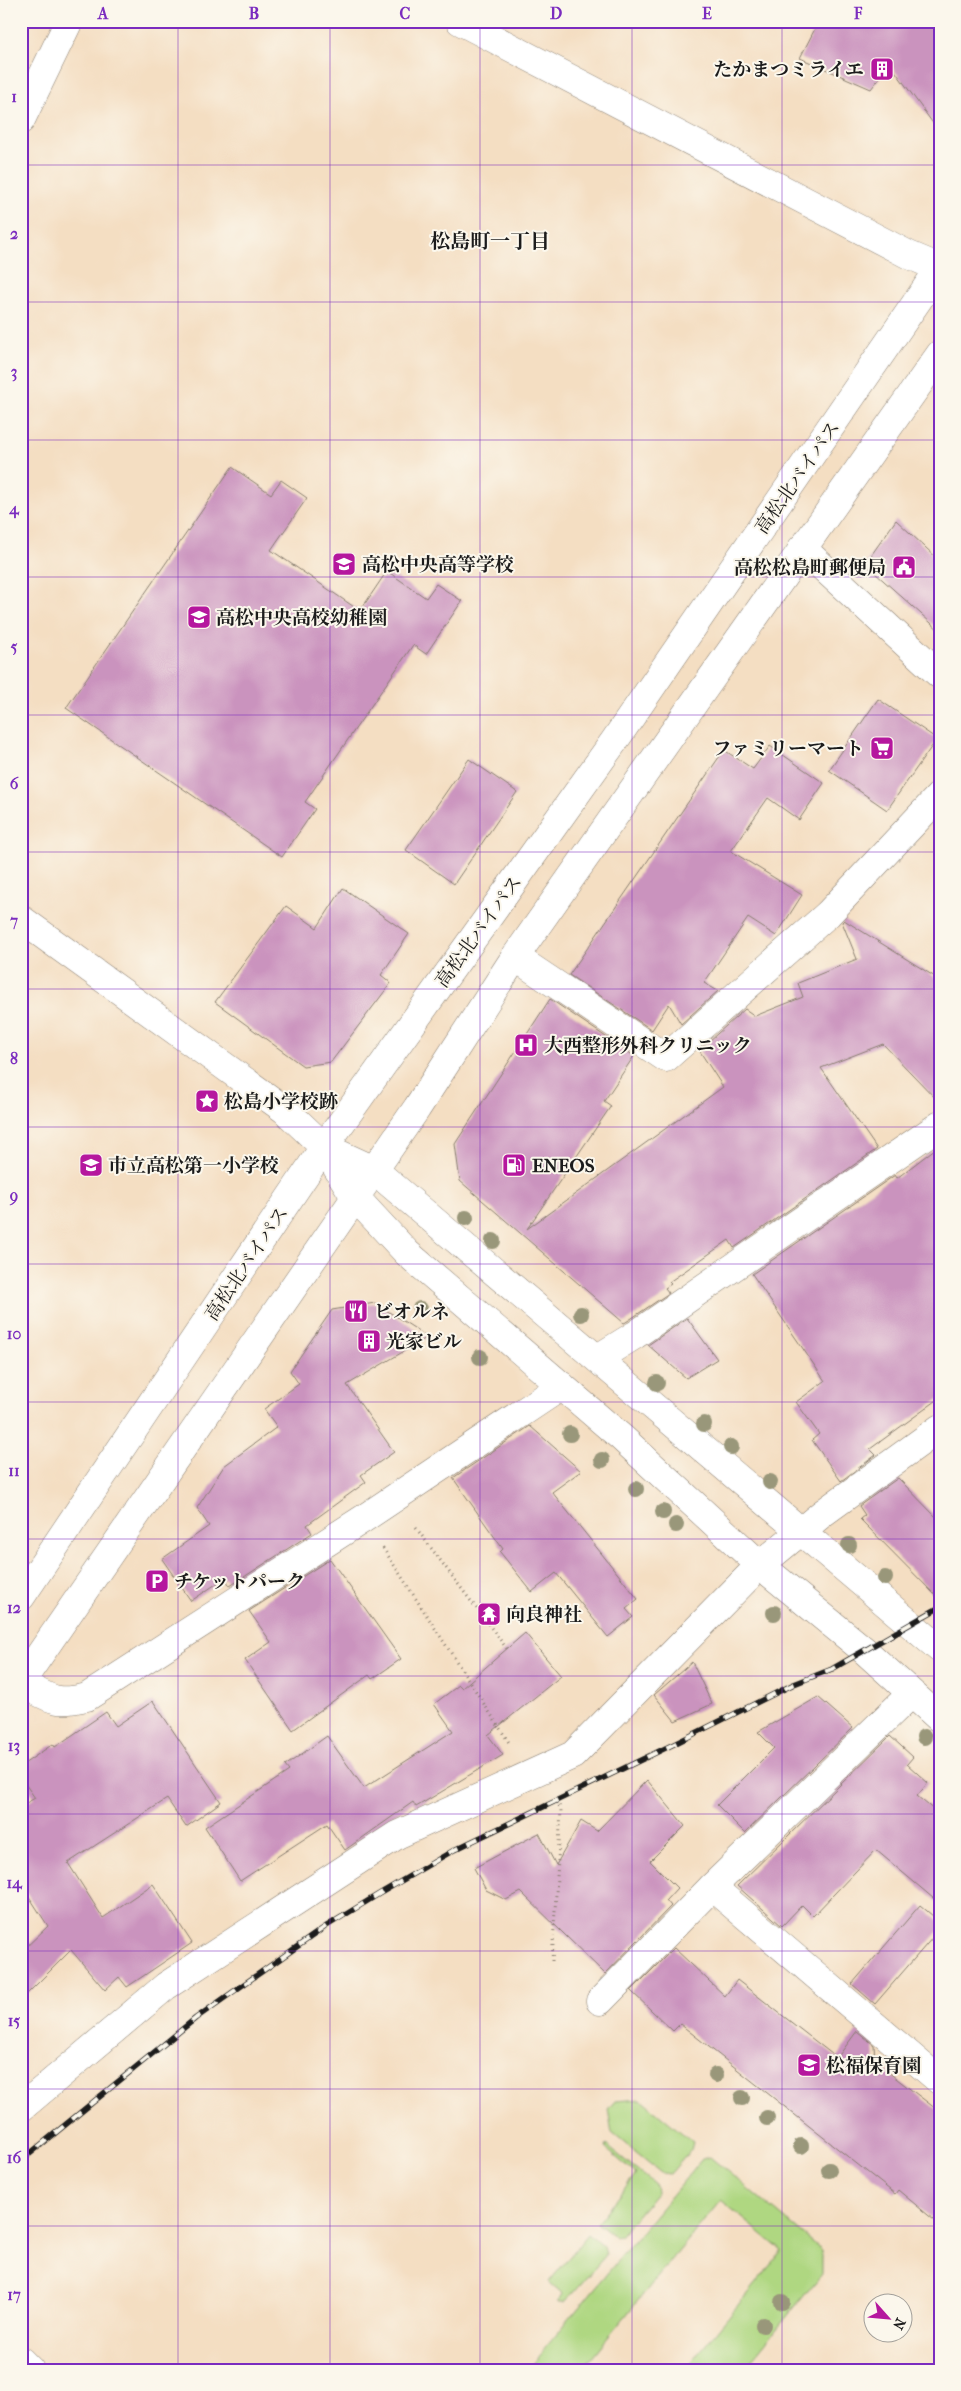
<svg xmlns="http://www.w3.org/2000/svg" width="961" height="2391" viewBox="0 0 961 2391" font-family="'IM FELL French Canon','Noto Serif JP',serif">
  <style>
    .green { fill: #afd781; stroke: #667a4e }
    .building { fill: #ca93be }
    .lines { fill: none; stroke-linecap: round; stroke-linejoin: round }
    .street-casing { stroke: #887d6f; stroke-width: 29 }
    .secondary-casing { stroke: #887d6f; stroke-width: 29 }
    .highway-casing { stroke: #887d6f; stroke-width: 29 }
    .path { stroke: #887d6f; stroke-width: 3; stroke-dasharray: 1 4; stroke-linecap: butt }
    .street { stroke: #fff; stroke-width: 28 }
    .secondary { stroke: #fff; stroke-width: 28 }
    .highway { stroke: #fff; stroke-width: 28 }
    .rail-casing { stroke: #1c1c1c; stroke-width: 5.5 }
    .rail { stroke: #fbf7ec; stroke-width: 4; stroke-dasharray: 11; stroke-linecap: butt }
    .tree { fill: #99977a }
    .grid { fill: none; stroke: #7b2cbf; stroke-width: 1; stroke-opacity: 0.55 }
    .labels { text-anchor: middle; stroke-width: 4; stroke-linejoin: round; paint-order: stroke }
    .poi-label { font-size: 19px; font-weight: bold; fill: #1c1c1c; stroke: #fbf7ec; text-anchor: start }
    .street-label { font-size: 19px; fill: #1c1c1c; stroke: #fbf7ec }
    .neighbourhood-label { font-size: 20px; font-weight: bold; fill: #1c1c1c; stroke: #fbf7ec }
    .neatline { fill: none; stroke: #7b2cbf; stroke-width: 2 }
    .grid-label { font-size: 16px; text-anchor: middle; font-weight: bold; fill: #7b2cbf }
  </style>
  <rect width="100%" height="100%" fill="#fbf7ec"/>
  <filter id="ink" filterUnits="userSpaceOnUse"><feTurbulence type="fractalNoise" baseFrequency=".02" numOctaves="2"/><feDisplacementMap in="SourceGraphic" scale="10" xChannelSelector="R" yChannelSelector="G"/><feConvolveMatrix kernelMatrix="1 2 1 2 8 2 1 2 1" color-interpolation-filters="sRGB"/></filter>
  <filter id="wash" filterUnits="userSpaceOnUse"><feTurbulence type="fractalNoise" baseFrequency=".0096" numOctaves="4" result="noise"/><feDisplacementMap in="SourceGraphic" scale="20" xChannelSelector="R" yChannelSelector="G"/><feGaussianBlur stdDeviation="1.12" result="paint"/><feColorMatrix in="noise" values="0 0 0 0 0 0 0 0 0 0 0 0 0 0 0 0 0 1.4 0 .05"/><feComposite in="paint" operator="in"/></filter>
  <g filter="url(#wash)">
    <rect width="100%" height="100%" fill="#f4dec2"/>
    <g class="green">
      <path d="M641,2099L693,2142L691,2150L670,2174L661,2173L612,2133L608,2109L615,2101Z"/>
      <path d="M606,2145L656,2185L657,2192L620,2236L615,2237L597,2223L636,2174L605,2148Z"/>
      <path d="M710,2157L822,2250V2274L743,2370H685L782,2251L721,2200L581,2370H527L702,2159Z"/>
      <path d="M588,2234L604,2248L606,2255L565,2302H558L563,2294L549,2282Z"/>
    </g>
    <g id="blocks">
      <g class="building">
        <path d="M819,21H940V133L890,64L871,89L800,58Z"/>
        <path d="M232,467L271,494L281,480L307,498L271,550L360,611L387,571L426,598L436,584L462,601L426,654L413,645L305,802L315,809L282,857L66,708Z"/>
        <path d="M896,520L940,561V631L865,564Z"/>
        <path d="M878,699L937,739L887,810L829,770Z"/>
        <path d="M770,746L824,783L799,820L768,798L731,851L802,895L776,936L748,918L704,983L718,991L681,1024L669,1004L652,1030L569,975L724,750L753,769Z"/>
        <path d="M469,759L517,792L454,884L406,850Z"/>
        <path d="M343,888L409,934L381,975L391,983L331,1062L303,1066L215,1002L286,906L317,928Z"/>
        <path d="M844,920L940,980V1103L883,1044L821,1068L877,1149L734,1248L729,1240L669,1282L671,1284L665,1288L669,1293L626,1322L624,1323L460,1181L455,1144L550,999L634,1056L604,1101L611,1106L527,1229L723,1087L699,1050L745,1009L755,1016L803,997L798,983L857,959L842,922Z"/>
        <path d="M940,1145V1398L870,1449L876,1455L841,1481L812,1440L819,1434L796,1402L825,1381L752,1274L895,1175L897,1178Z"/>
        <path d="M375,1303L428,1337L347,1385L394,1452L361,1475L366,1482L307,1525L312,1533L230,1586L225,1578L191,1601L162,1559L209,1526L197,1508L224,1466L277,1427L264,1409L299,1384L290,1371L332,1310Z"/>
        <path d="M687,1318L717,1359L686,1378L648,1345Z"/>
        <path d="M530,1426L581,1471L552,1492L638,1599L626,1609L633,1617L608,1637L556,1573L532,1592L500,1552L503,1549L453,1478Z"/>
        <path d="M898,1478L940,1521V1600L860,1519L865,1515L859,1506Z"/>
        <path d="M330,1559L401,1659L372,1679L369,1675L293,1730L245,1660L271,1642L249,1611Z"/>
        <path d="M525,1633L561,1676L488,1735L503,1755L416,1807L413,1802L345,1850L327,1824L240,1881L205,1827L289,1771L285,1766L327,1736L364,1788L453,1731L434,1704L459,1685L462,1688Z"/>
        <path d="M692,1662L712,1704L675,1721L654,1695Z"/>
        <path d="M818,1697L853,1728L745,1833L717,1805L774,1748L758,1732Z"/>
        <path d="M153,1701L221,1802L186,1827L167,1799L68,1863L103,1918L153,1884L192,1943L127,1987L119,1977L105,1990L71,1950L21,2000V1952L48,1926L21,1884V1806L35,1798L21,1778V1766L53,1744L55,1747L106,1712L116,1726Z"/>
        <path d="M890,1736L913,1757L907,1764L928,1783L917,1796L940,1815V1904L876,1850L813,1916L802,1905L782,1926L737,1886Z"/>
        <path d="M647,1780L685,1826L650,1861L677,1888L666,1900L671,1906L605,1974L521,1892L506,1900L486,1890L474,1868L539,1833L556,1865L581,1821L597,1831Z"/>
        <path d="M920,1905L940,1922V1929L875,2004L852,1984Z"/>
        <path d="M674,1948L725,1996L737,1980L837,2058L857,2031L874,2045L875,2062L940,2112V2225L898,2190L895,2194L680,2024L673,2031L631,1991Z"/>
      </g>
    </g>
  </g>
  <g filter="url(#ink)">
    <use href="#blocks" fill-opacity="0" stroke="#887d6f" stroke-width="1"/>
    <g class="lines">
      <g class="street-casing">
        <g id="street">
          <path d="M460,21L909,255L940,268"/>
          <path d="M21,120L69,21"/>
          <path d="M802,548L940,675"/>
          <path d="M515,957L666,1058L828,914L940,795"/>
          <path d="M598,1358L635,1335L940,1125"/>
          <path d="M21,1683C50,1698 54,1705 87,1697L363,1519L562,1386"/>
          <path d="M712,1887L940,2081"/>
          <path d="M600,2001L712,1887L911,1694"/>
          <path d="M21,2108L166,1986L397,1835L573,1755L760,1565L823,1513L940,1428"/>
          <path d="M21,2361L30,2370"/>
        </g>
      </g>
      <g class="secondary-casing">
        <g id="secondary">
          <path d="M21,919L285,1110L324,1147L355,1197L407,1253L622,1438L760,1565L865,1651L940,1719"/>
          <path d="M324,1147L374,1170L940,1649"/>
        </g>
      </g>
      <g class="highway-casing">
        <g id="highway">
          <path d="M21,1597L324,1147L615,740L940,268"/>
          <path d="M21,1682L417,1108L515,957L940,354"/>
        </g>
      </g>
      <g class="path">
        <path d="M416,1528L507,1649"/>
        <path d="M383,1548L510,1744"/>
        <path d="M552,1961L561,1810L557,1801"/>
      </g>
      <use href="#street" class="street"/>
      <use href="#secondary" class="secondary"/>
      <use href="#highway" class="highway"/>
      <g class="rail-casing">
        <path id="rail" d="M21,2161L196,2018L325,1927L379,1894L454,1850L674,1744L794,1684L832,1669L940,1607"/>
      </g>
      <use href="#rail" class="rail"/>
    </g>
    <g class="tree">
      <circle cx="466" cy="1218" r="8"/>
      <circle cx="493" cy="1241" r="8"/>
      <circle cx="420" cy="1309" r="8"/>
      <circle cx="581" cy="1314" r="8"/>
      <circle cx="480" cy="1357" r="8"/>
      <circle cx="657" cy="1383" r="8"/>
      <circle cx="704" cy="1424" r="8"/>
      <circle cx="570" cy="1434" r="8"/>
      <circle cx="731" cy="1447" r="8"/>
      <circle cx="602" cy="1460" r="8"/>
      <circle cx="770" cy="1482" r="8"/>
      <circle cx="636" cy="1489" r="8"/>
      <circle cx="663" cy="1512" r="8"/>
      <circle cx="676" cy="1525" r="8"/>
      <circle cx="849" cy="1545" r="8"/>
      <circle cx="885" cy="1578" r="8"/>
      <circle cx="774" cy="1613" r="8"/>
      <circle cx="924" cy="1737" r="8"/>
      <circle cx="716" cy="2075" r="8"/>
      <circle cx="742" cy="2098" r="8"/>
      <circle cx="767" cy="2118" r="8"/>
      <circle cx="801" cy="2146" r="8"/>
      <circle cx="829" cy="2170" r="8"/>
      <circle cx="782" cy="2302" r="8"/>
      <circle cx="763" cy="2325" r="8"/>
    </g>
  </g>
  <path class="grid" d="M178,21V2370M330,21V2370M480,21V2370M632,21V2370M782,21V2370M21,165H940M21,302H940M21,440H940M21,577H940M21,715H940M21,852H940M21,989H940M21,1127H940M21,1264H940M21,1402H940M21,1539H940M21,1676H940M21,1814H940M21,1951H940M21,2089H940M21,2226H940"/>
  <defs>
    <g id="building-square" transform="scale(1.25)"><rect x="-9" y="-9" width="18" height="18" rx="4" fill="#b5179e" stroke="#fbf7ec"/><path d="M-4-6H4V6H1V3H-1V6H-4ZM-2.5-4.3h1.7v1.8h-1.7ZM.8-4.3h1.7v1.8H.8ZM-2.5-1h1.7V.8h-1.7ZM.8-1h1.7V.8H.8Z" fill="#fff"/></g>
    <g id="school-square" transform="scale(1.25)"><rect x="-9" y="-9" width="18" height="18" rx="4" fill="#b5179e" stroke="#fbf7ec"/><path d="M0-5L7-2L0 1L-7-2ZM-4 1L0 2.5L4 1V4Q0 6-4 4Z" fill="#fff"/></g>
    <g id="civic-square" transform="scale(1.25)"><rect x="-9" y="-9" width="18" height="18" rx="4" fill="#b5179e" stroke="#fbf7ec"/><path d="M-.6-6.5H3V-4.5H.6V-3L4-1V1h2V6H-6V1h2V-1L-.6-3ZM-1.2 2.5V6h2.4V2.5Z" fill="#fff"/></g>
    <g id="supermarket-square" transform="scale(1.25)"><rect x="-9" y="-9" width="18" height="18" rx="4" fill="#b5179e" stroke="#fbf7ec"/><path d="M-6-5.5h2.5l.6 2H6L4.5 2H-2.5L-4.4-4H-6ZM-1.5 3.2a1.3 1.3 0 1 0 .1 0ZM3 3.2a1.3 1.3 0 1 0 .1 0Z" fill="#fff"/></g>
    <g id="hospital-square" transform="scale(1.25)"><rect x="-9" y="-9" width="18" height="18" rx="4" fill="#b5179e" stroke="#fbf7ec"/><path d="M-5-5h3v3.5h4V-5h3V5h-3V1.5h-4V5h-3Z" fill="#fff"/></g>
    <g id="sight-square" transform="scale(1.25)"><rect x="-9" y="-9" width="18" height="18" rx="4" fill="#b5179e" stroke="#fbf7ec"/><path d="M0-6L1.8-2.2L6-1.7L2.9 1.2L3.7 5.4L0 3.3L-3.7 5.4L-2.9 1.2L-6-1.7L-1.8-2.2Z" fill="#fff"/></g>
    <g id="fuel-square" transform="scale(1.25)"><rect x="-9" y="-9" width="18" height="18" rx="4" fill="#b5179e" stroke="#fbf7ec"/><path d="M-5.5-6h7V0h2V4h1.3V-2.5L3-4.5l.8-.8L6-3V5H2.5V1h-1V6h-7ZM-4.2-4.7v3.2H.2V-4.7Z" fill="#fff"/></g>
    <g id="restaurant-square" transform="scale(1.25)"><rect x="-9" y="-9" width="18" height="18" rx="4" fill="#b5179e" stroke="#fbf7ec"/><path d="M-5-6h1v4h1v-4h1v4h1v-4h1v5L-1.5 .5V6h-2V.5L-5-1ZM5-6V6H3V1.5H1.5Q1.5-4 5-6Z" fill="#fff"/></g>
    <g id="parking-square" transform="scale(1.25)"><rect x="-9" y="-9" width="18" height="18" rx="4" fill="#b5179e" stroke="#fbf7ec"/><path d="M-3.5-5.5H1a3.5 3.5 0 0 1 0 7H-1V5.5H-3.5ZM-1-3.4V-.6H.8a1.4 1.4 0 0 0 0-2.8Z" fill="#fff"/></g>
    <g id="temple-square" transform="scale(1.25)"><rect x="-9" y="-9" width="18" height="18" rx="4" fill="#b5179e" stroke="#fbf7ec"/><path d="M0-6L5-2H3V0L6.5 2.5H4V6H1.5V3h-3V6H-4V2.5H-6.5L-3 0V-2H-5Z" fill="#fff"/></g>
  </defs>
  <g fill-rule="evenodd">
    <use href="#building-square" x="882" y="69"/>
    <use href="#school-square" x="344" y="564"/>
    <use href="#civic-square" x="904" y="567"/>
    <use href="#school-square" x="199" y="617"/>
    <use href="#supermarket-square" x="882" y="748"/>
    <use href="#hospital-square" x="526" y="1045"/>
    <use href="#sight-square" x="207" y="1101"/>
    <use href="#school-square" x="91" y="1165"/>
    <use href="#fuel-square" x="514" y="1165"/>
    <use href="#restaurant-square" x="356" y="1311"/>
    <use href="#building-square" x="369" y="1341"/>
    <use href="#parking-square" x="157" y="1581"/>
    <use href="#temple-square" x="489" y="1614"/>
    <use href="#school-square" x="809" y="2065"/>
  </g>
  <g class="labels">
    <g class="poi-label">
      <text x="864" y="76" text-anchor="end">たかまつミライエ</text>
      <text x="362" y="571">高松中央高等学校</text>
      <text x="886" y="574" text-anchor="end">高松松島町郵便局</text>
      <text x="216" y="624">高松中央高校幼稚園</text>
      <text x="864" y="755" text-anchor="end">ファミリーマート</text>
      <text x="544" y="1052">大西整形外科クリニック</text>
      <text x="224" y="1108">松島小学校跡</text>
      <text x="108" y="1172">市立高松第一小学校</text>
      <text x="532" y="1172">ENEOS</text>
      <text x="374" y="1318">ビオルネ</text>
      <text x="386" y="1348">光家ビル</text>
      <text x="174" y="1588">チケットパーク</text>
      <text x="506" y="1621">向良神社</text>
      <text x="826" y="2072">松福保育園</text>
    </g>
    <g class="street-label">
      <text transform="translate(797 477) rotate(-55)" y="7">高松北バイパス</text>
      <text transform="translate(478 931) rotate(-54)" y="7">高松北バイパス</text>
      <text transform="translate(246 1263) rotate(-56)" y="7">高松北バイパス</text>
    </g>
    <g class="neighbourhood-label">
      <text x="490" y="248">松島町一丁目</text>
    </g>
  </g>
  <rect width="961" height="2391" fill="none" stroke="#fbf7ec" stroke-width="55"/>
  <g transform="translate(888 2318) rotate(117)"><circle r="24" fill="#fbf7ec" stroke="#a29f99"/>
  <path d="M0-4L9 19L0 12L-9 19Z" fill="#b5179e"/>
  <text y="-8" font-size="14" font-weight="bold" text-anchor="middle" fill="#1c1c1c">N</text>
  </g>
  <rect x="28" y="28" width="906" height="2336" class="neatline"/>
  <g class="grid-label">
    <text x="103" y="19">A</text>
    <text x="254" y="19">B</text>
    <text x="405" y="19">C</text>
    <text x="556" y="19">D</text>
    <text x="707" y="19">E</text>
    <text x="858" y="19">F</text>
    <text x="14" y="102">1</text>
    <text x="14" y="239">2</text>
    <text x="14" y="377">3</text>
    <text x="14" y="514">4</text>
    <text x="14" y="652">5</text>
    <text x="14" y="789">6</text>
    <text x="14" y="926">7</text>
    <text x="14" y="1064">8</text>
    <text x="14" y="1201">9</text>
    <text x="14" y="1339">10</text>
    <text x="14" y="1476">11</text>
    <text x="14" y="1613">12</text>
    <text x="14" y="1751">13</text>
    <text x="14" y="1888">14</text>
    <text x="14" y="2026">15</text>
    <text x="14" y="2163">16</text>
    <text x="14" y="2300">17</text>
  </g>
</svg>
